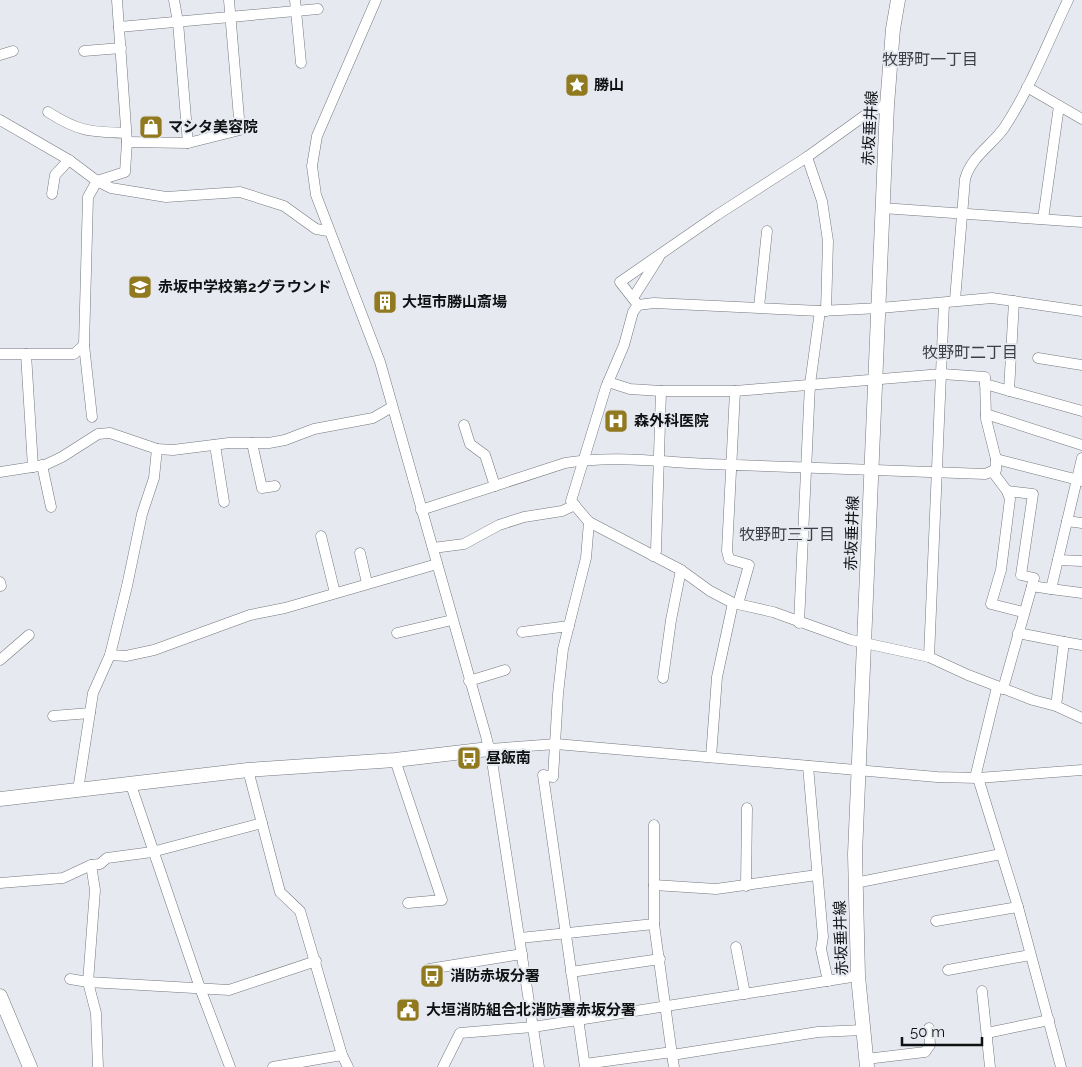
<svg xmlns="http://www.w3.org/2000/svg" width="1082" height="1067" viewBox="0 0 1082 1067" font-family="Raleway,'Noto Sans JP',sans-serif">
  <style>
    .lines { fill: none; stroke-linecap: round; stroke-linejoin: round }
    .street-casing { stroke: #74777d; stroke-width: 11 }
    .secondary-casing { stroke: #74777d; stroke-width: 15 }
    .street { stroke: #fff; stroke-width: 10 }
    .secondary { stroke: #fff; stroke-width: 14 }
    .labels { text-anchor: middle; stroke-width: 4; stroke-linejoin: round; paint-order: stroke }
    .poi-label { font-size: 15px; font-weight: bold; fill: #0f1113; stroke: #e6eaf0; text-anchor: start }
    .street-label { font-size: 15px; fill: #0f1113; stroke: #e6eaf0 }
    .neighbourhood-label { font-size: 16px; fill: #3d4045; stroke: #e6eaf0 }
  </style>
  <rect width="100%" height="100%" fill="#e6eaf0"/>
  <g class="lines">
    <g class="street-casing">
      <g id="street">
        <path d="M174,0L178,22L188,143"/>
        <path d="M295,0L301,63"/>
        <path d="M376,0L317,136L312,166L316,195L380,362L486,736L492,761L539,1067"/>
        <path d="M119,27L318,9"/>
        <path d="M84,51L121,48"/>
        <path d="M0,55L13,51"/>
        <path d="M1027,87L1082,119"/>
        <path d="M48,112C79,132 91,132 126,133"/>
        <path d="M0,120L69,160L97,181L111,188L166,197L240,192L284,206L316,229L328,231"/>
        <path d="M127,142L188,143L240,130L229,0"/>
        <path d="M807,157L822,201L828,241L826,311"/>
        <path d="M52,194L55,175L69,160"/>
        <path d="M882,208L1082,222"/>
        <path d="M1043,219L1059,106"/>
        <path d="M633,298L659,257"/>
        <path d="M955,300L965,179C971,157 991,146 1004,128C1030,89 1048,42 1068,0"/>
        <path d="M638,305L620,282L717,215L807,157L871,111L887,105"/>
        <path d="M759,307L767,231"/>
        <path d="M1082,311L992,298L880,308L820,311L654,303L638,305L633,312L624,345L606,387L571,501L589,522L681,570L710,591L733,603L773,612L851,640L929,657L968,675L1033,700L1056,706L1082,718"/>
        <path d="M84,345L92,417"/>
        <path d="M0,354H74L84,345L88,197L97,181L125,172L127,142L117,0"/>
        <path d="M26,354L33,467"/>
        <path d="M1038,358L1082,365"/>
        <path d="M608,382L630,389L661,391L656,551L653,556"/>
        <path d="M985,384L1082,411"/>
        <path d="M661,391H735"/>
        <path d="M1009,391L1014,301"/>
        <path d="M986,414L1082,445"/>
        <path d="M464,425L470,444L485,455L495,486"/>
        <path d="M252,443L262,488L275,486"/>
        <path d="M215,445L224,502"/>
        <path d="M996,459L1082,481"/>
        <path d="M42,465L51,507"/>
        <path d="M992,471L1007,491L1010,499L1001,570L991,604L1023,612"/>
        <path d="M0,472L45,465L62,457L98,434L110,433L157,449L173,450L229,443H269L285,440L314,429L373,418L392,407"/>
        <path d="M1007,491L1033,494L1021,575L1034,578L1032,586"/>
        <path d="M421,510L565,463C612,455 662,462 709,464C801,467 893,471 985,474L996,470V459L986,419L985,377L942,374L735,391L727,551L729,559L749,565L738,604"/>
        <path d="M1067,521L1082,523"/>
        <path d="M321,536L335,593"/>
        <path d="M433,548L464,544L499,525L524,517L562,511L575,505"/>
        <path d="M360,553L367,583"/>
        <path d="M1058,560L1082,561"/>
        <path d="M0,582L1,586"/>
        <path d="M1051,589L1082,593"/>
        <path d="M799,623L810,384L820,311"/>
        <path d="M522,632L569,626"/>
        <path d="M397,633L452,620"/>
        <path d="M1018,633L1064,642L1056,706"/>
        <path d="M1064,642L1082,645"/>
        <path d="M110,655L126,656L154,650L250,615L285,608L437,564"/>
        <path d="M929,657L944,303"/>
        <path d="M0,660L29,635"/>
        <path d="M663,678L671,620L681,570"/>
        <path d="M469,681L505,670"/>
        <path d="M1003,689L1032,586L1051,589L1082,458"/>
        <path d="M53,716L90,713"/>
        <path d="M489,749L556,744L937,777L978,778L1082,770"/>
        <path d="M711,757L717,677L733,603"/>
        <path d="M395,760L442,900L408,903"/>
        <path d="M808,766L823,937L821,949L828,981"/>
        <path d="M248,770L280,892L300,911L342,1055L348,1067"/>
        <path d="M975,778L997,687"/>
        <path d="M978,778L1018,907L1061,1067"/>
        <path d="M131,785L200,988L230,1067"/>
        <path d="M78,790L93,693L110,655L127,586L142,514L154,478L157,449"/>
        <path d="M654,825V924L672,1055"/>
        <path d="M0,883L63,878L91,865"/>
        <path d="M855,883L1001,854"/>
        <path d="M654,885L716,889L817,875"/>
        <path d="M746,886L747,808"/>
        <path d="M936,921L1018,907"/>
        <path d="M520,938L654,924"/>
        <path d="M736,947L745,994"/>
        <path d="M429,969L522,954"/>
        <path d="M948,970L1030,955"/>
        <path d="M571,972L660,959"/>
        <path d="M70,979L88,982L95,890L91,865L100,864L107,858L152,852L262,823"/>
        <path d="M982,991L990,1067"/>
        <path d="M987,1033L1049,1020"/>
        <path d="M866,1059L925,1052L930,1045L929,1028"/>
        <path d="M585,1064L672,1052"/>
        <path d="M98,1067L96,1013L88,982L229,990L316,961"/>
        <path d="M273,1067L342,1055"/>
        <path d="M443,1067L460,1033L533,1027L858,976"/>
        <path d="M585,1067L543,775L553,777L558,694L563,649L586,558L589,522"/>
        <path d="M674,1067L672,1055L818,1032L863,1030"/>
      </g>
    </g>
    <g class="secondary-casing">
      <g id="secondary">
        <path d="M0,799L248,770L395,760L489,749"/>
        <path d="M0,996L30,1067"/>
        <path d="M867,1067L858,976L855,854L887,105L893,29L898,0"/>
      </g>
    </g>
    <use href="#street" class="street"/>
    <use href="#secondary" class="secondary"/>
  </g>
  <defs>
    <g id="sight-square" transform="scale(1.25)"><rect x="-9" y="-9" width="18" height="18" rx="4" fill="#91791f" stroke="#e6eaf0"/><path d="M0-6L1.8-2.2L6-1.7L2.9 1.2L3.7 5.4L0 3.3L-3.7 5.4L-2.9 1.2L-6-1.7L-1.8-2.2Z" fill="#fff"/></g>
    <g id="shop-square" transform="scale(1.25)"><rect x="-9" y="-9" width="18" height="18" rx="4" fill="#91791f" stroke="#e6eaf0"/><path d="M-5-2.5h2.3a2.7 3.5 0 0 1 5.4 0H5L5.5 6h-11ZM-1.5-2.5h3a1.5 2.3 0 0 0-3 0Z" fill="#fff"/></g>
    <g id="school-square" transform="scale(1.25)"><rect x="-9" y="-9" width="18" height="18" rx="4" fill="#91791f" stroke="#e6eaf0"/><path d="M0-5L7-2L0 1L-7-2ZM-4 1L0 2.5L4 1V4Q0 6-4 4Z" fill="#fff"/></g>
    <g id="building-square" transform="scale(1.25)"><rect x="-9" y="-9" width="18" height="18" rx="4" fill="#91791f" stroke="#e6eaf0"/><path d="M-4-6H4V6H1V3H-1V6H-4ZM-2.5-4.3h1.7v1.8h-1.7ZM.8-4.3h1.7v1.8H.8ZM-2.5-1h1.7V.8h-1.7ZM.8-1h1.7V.8H.8Z" fill="#fff"/></g>
    <g id="hospital-square" transform="scale(1.25)"><rect x="-9" y="-9" width="18" height="18" rx="4" fill="#91791f" stroke="#e6eaf0"/><path d="M-5-5h3v3.5h4V-5h3V5h-3V1.5h-4V5h-3Z" fill="#fff"/></g>
    <g id="bus-square" transform="scale(1.25)"><rect x="-9" y="-9" width="18" height="18" rx="4" fill="#91791f" stroke="#e6eaf0"/><path d="M-5-6H5V4H4V6H2V4H-2V6H-4V4H-5ZM-3.5-4V0h7V-4ZM-3.5 1.2v1.5H-2V1.2ZM2 1.2v1.5H3.5V1.2Z" fill="#fff"/></g>
    <g id="civic-square" transform="scale(1.25)"><rect x="-9" y="-9" width="18" height="18" rx="4" fill="#91791f" stroke="#e6eaf0"/><path d="M-.6-6.5H3V-4.5H.6V-3L4-1V1h2V6H-6V1h2V-1L-.6-3ZM-1.2 2.5V6h2.4V2.5Z" fill="#fff"/></g>
  </defs>
  <g fill-rule="evenodd">
    <use href="#sight-square" x="577" y="85"/>
    <use href="#shop-square" x="151" y="127"/>
    <use href="#school-square" x="140" y="287"/>
    <use href="#building-square" x="385" y="302"/>
    <use href="#hospital-square" x="616" y="421"/>
    <use href="#bus-square" x="469" y="758"/>
    <use href="#bus-square" x="432" y="976"/>
    <use href="#civic-square" x="408" y="1010"/>
  </g>
  <g class="labels">
    <g class="poi-label">
      <text x="594" y="90">勝山</text>
      <text x="168" y="132">マシタ美容院</text>
      <text x="158" y="292">赤坂中学校第2グラウンド</text>
      <text x="402" y="307">大垣市勝山斎場</text>
      <text x="634" y="426">森外科医院</text>
      <text x="486" y="763">昼飯南</text>
      <text x="450" y="981">消防赤坂分署</text>
      <text x="426" y="1015">大垣消防組合北消防署赤坂分署</text>
    </g>
    <g class="street-label">
      <text transform="translate(870 128) rotate(-87)" y="5">赤坂垂井線</text>
      <text transform="translate(852 533) rotate(-88)" y="5">赤坂垂井線</text>
      <text transform="translate(841 938) rotate(-92)" y="5">赤坂垂井線</text>
    </g>
    <g class="neighbourhood-label">
      <text x="930" y="65">牧野町一丁目</text>
      <text x="970" y="358">牧野町二丁目</text>
      <text x="787" y="540">牧野町三丁目</text>
    </g>
  </g>
  <path d="M902 1037v8h80v-8" fill="none" stroke="#0f1113" stroke-width="2.5"/>
  <text x="910" y="1037" font-size="15" fill="#0f1113" stroke="#e6eaf0" stroke-width="4" paint-order="stroke">50 m</text>
</svg>
